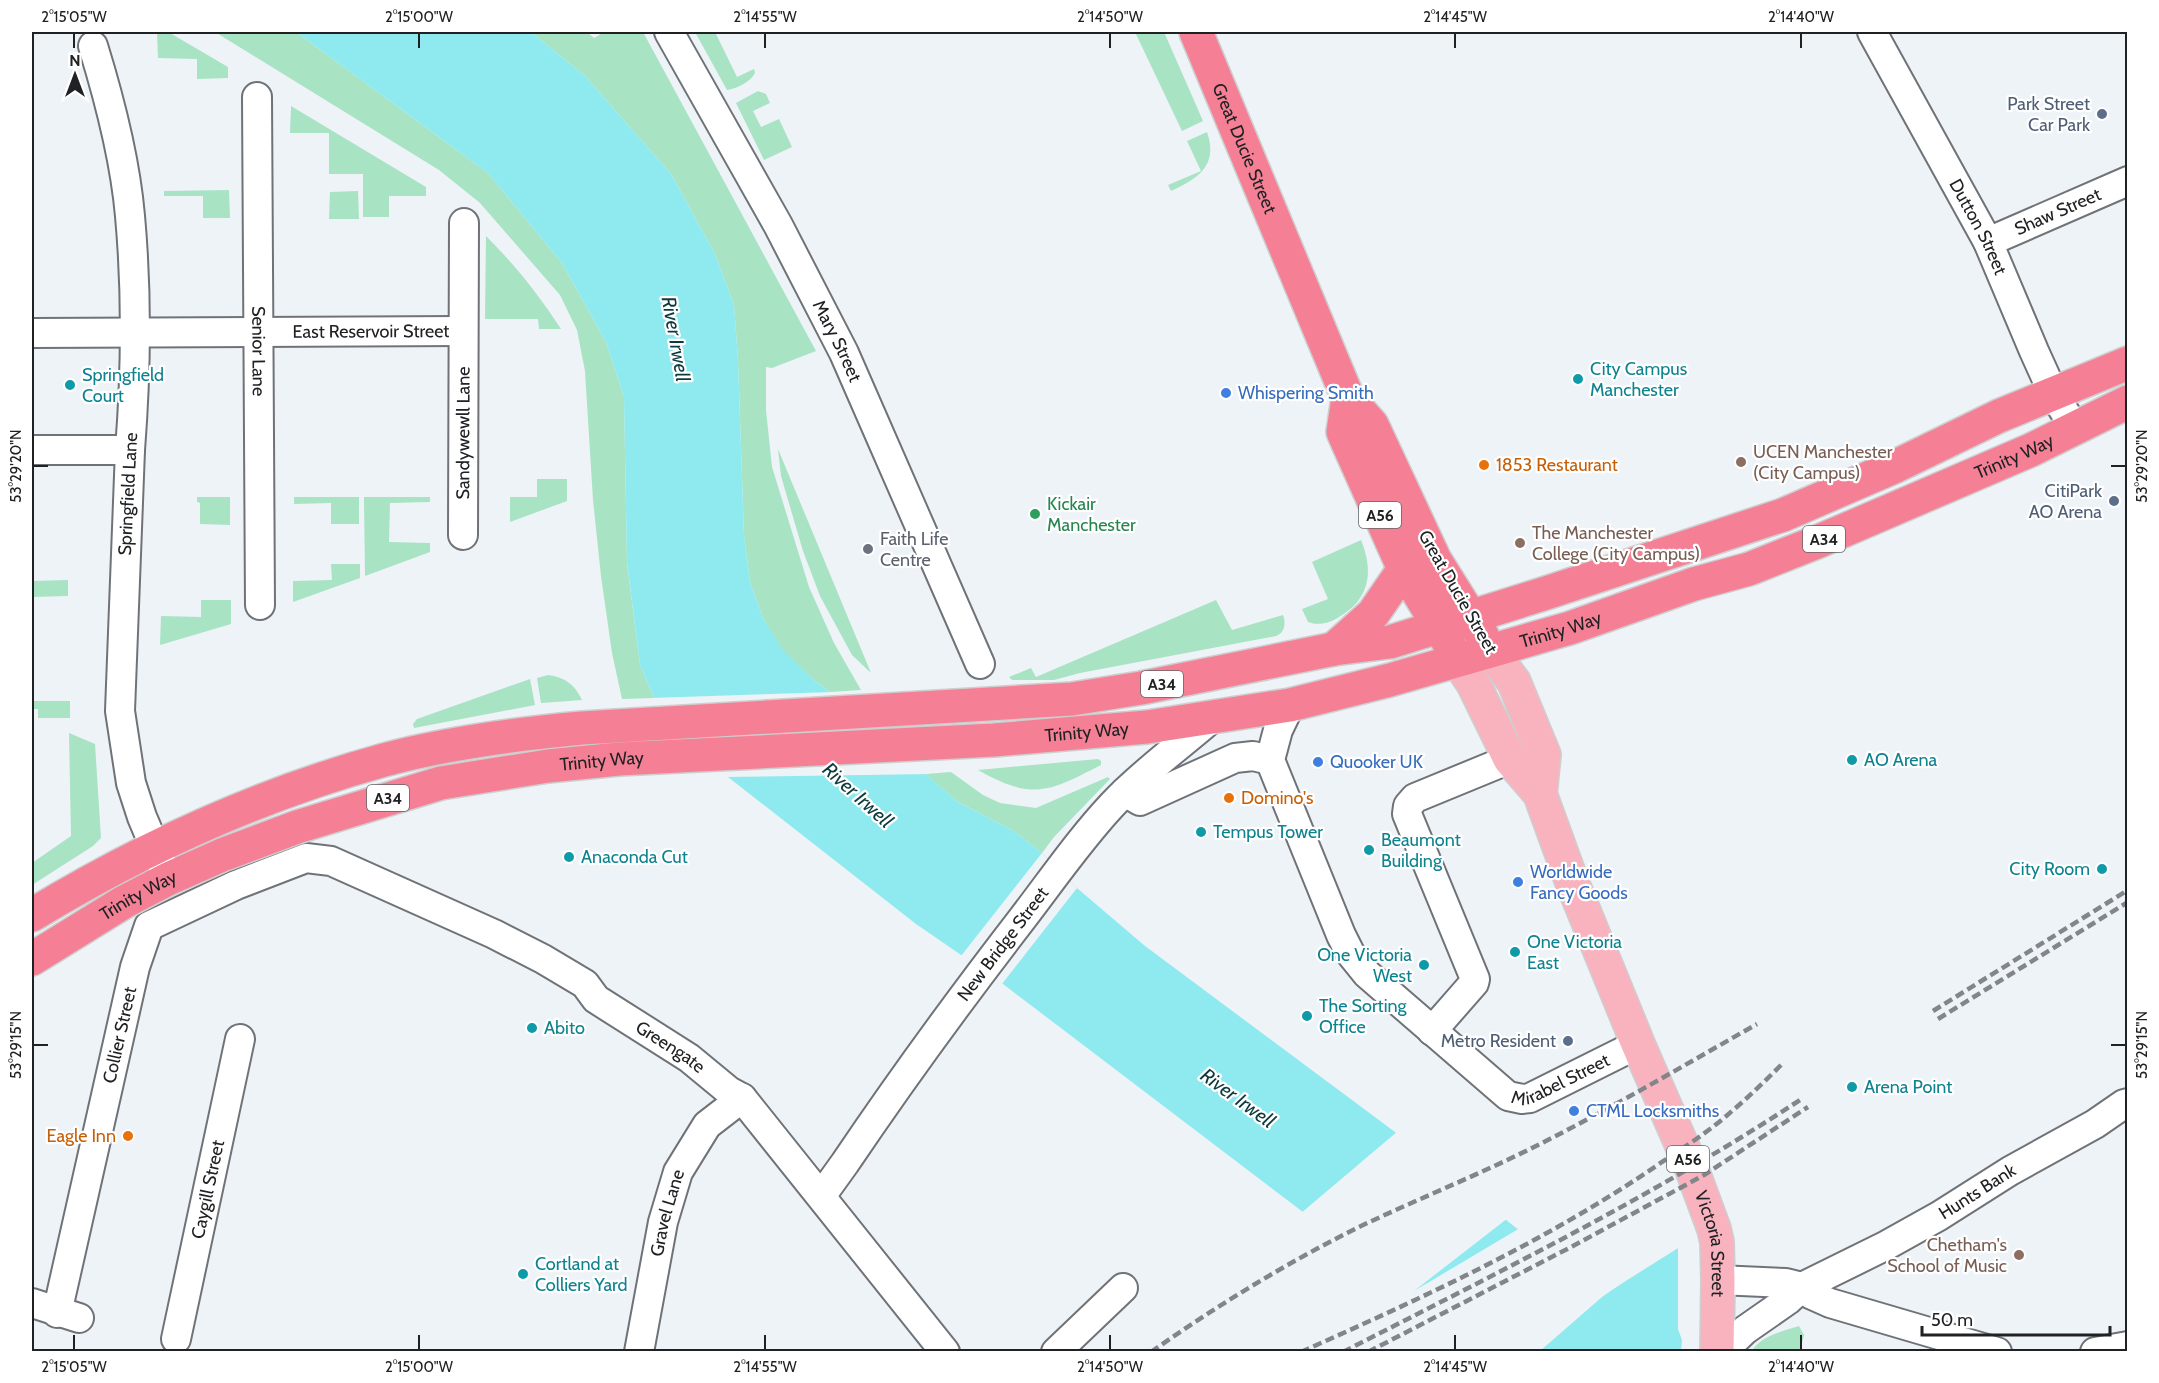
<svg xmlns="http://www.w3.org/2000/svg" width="2159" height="1383" viewBox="0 0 2159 1383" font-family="Cabin,sans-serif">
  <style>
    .green { fill: #a8e3c4 }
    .water { fill: #8feaef }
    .pier { fill: #eef3f8 }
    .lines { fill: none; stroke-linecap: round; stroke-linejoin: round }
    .minor-casing { stroke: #6f7378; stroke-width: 32 }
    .major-casing { stroke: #cececf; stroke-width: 36 }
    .highway-casing { stroke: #cececf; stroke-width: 36 }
    .minor { stroke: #fff; stroke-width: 28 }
    .major { stroke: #f9b3bf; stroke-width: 33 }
    .highway { stroke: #f58095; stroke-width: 33 }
    .rail { stroke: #828589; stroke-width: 4.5; stroke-dasharray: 9 4.5; stroke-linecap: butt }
    .ticks { fill: none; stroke: #202123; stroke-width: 2 }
    .service-dot { fill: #5c6f8a; stroke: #fff; stroke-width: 2 }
    .culture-dot { fill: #0f9aa8; stroke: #fff; stroke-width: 2 }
    .shop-dot { fill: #3f7fe0; stroke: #fff; stroke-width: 2 }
    .education-dot { fill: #8d6e63; stroke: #fff; stroke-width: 2 }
    .food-dot { fill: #e8710a; stroke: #fff; stroke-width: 2 }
    .leisure-dot { fill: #2e9e5b; stroke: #fff; stroke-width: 2 }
    .worship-dot { fill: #6b7280; stroke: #fff; stroke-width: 2 }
    .labels { text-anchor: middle; stroke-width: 4.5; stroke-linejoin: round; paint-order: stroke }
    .shield { fill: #fff; stroke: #636465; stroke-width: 1.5 }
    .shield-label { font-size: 16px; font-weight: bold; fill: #202123 }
    .service-label { font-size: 18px; fill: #4e5e75; stroke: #fff; text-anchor: end }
    .street-label { font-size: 18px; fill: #202123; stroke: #fff }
    .culture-label { font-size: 18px; fill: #0d838f; stroke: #fff; text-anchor: start }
    .shop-label { font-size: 18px; fill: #366cbe; stroke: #fff; text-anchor: start }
    .education-label { font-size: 18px; fill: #785e54; stroke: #fff; text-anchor: start }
    .food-label { font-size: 18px; fill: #c56008; stroke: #fff; text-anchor: start }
    .leisure-label { font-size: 18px; fill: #27864d; stroke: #fff; text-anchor: start }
    .worship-label { font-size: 18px; fill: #5b616d; stroke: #fff; text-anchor: start }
    .water-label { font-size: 20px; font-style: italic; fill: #0d3a3c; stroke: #fff }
    .neatline { fill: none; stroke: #202123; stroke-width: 2 }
    .ticks-label { font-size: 15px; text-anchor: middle; fill: #202123 }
  </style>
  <rect width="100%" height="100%" fill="#eef3f8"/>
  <g class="green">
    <path d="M157,32L170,33L228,67V78L197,79V59L158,58Z"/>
    <path d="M215,32H296L488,173L562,263L606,342L624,397L627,563L640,665L654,698L622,699L612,653L601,576L593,500L585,371L577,330L560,295L480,203L439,170Z"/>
    <path d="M531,32H587L594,38L604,32H643L816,351L772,368L766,367V410L772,467L809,587L834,643L861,690L830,692L814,680L781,649L763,618L750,582L744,535L738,360L734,305L715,254L671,174L585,76Z"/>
    <path d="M695,32H715L737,77L754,69L755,73C751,81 737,89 727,90Z"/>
    <path d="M1135,32H1164L1203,121L1182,131Z"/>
    <path d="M758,91L766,94L770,103L753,111L761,127L779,119L792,147L764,160L736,103Z"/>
    <path d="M291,106L426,187V196H389V217H363V174H329V133H290Z"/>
    <path d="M1207,132C1219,166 1197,179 1171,191L1168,185L1201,171L1187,141Z"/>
    <path d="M229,190L230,218H203V196H164V191Z"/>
    <path d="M358,191L359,219H329L330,192Z"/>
    <path d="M486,236C515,265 539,295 561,329H539L538,319H485Z"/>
    <path d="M778,449L871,673L852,655L820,596L803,551L781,476Z"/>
    <path d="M537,479H567V501L510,522V497H537Z"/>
    <path d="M197,497H230V525L200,524V503L197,502Z"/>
    <path d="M294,497H359V524H331V503L294,504Z"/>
    <path d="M364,497H430V502L390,503L389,542L430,543V552L365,576Z"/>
    <path d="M1361,540C1374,572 1370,599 1339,617C1330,623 1319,626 1308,622L1302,609L1328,599L1312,562Z"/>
    <path d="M331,564H360V578L293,602V581L332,580Z"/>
    <path d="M68,580V596L32,597V581Z"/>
    <path d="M201,600H231V624L160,645L161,616L201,617Z"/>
    <path d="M1216,600L1232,630L1283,615C1286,623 1285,633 1276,636L1080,673L1054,680H1012L1009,677L1031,668L1036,677Z"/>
    <path d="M548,675C565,677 575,685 582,700L541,703L537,678Z"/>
    <path d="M530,679L535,705L414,728L413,724L417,719Z"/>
    <path d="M32,701H70V718H38V709H32Z"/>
    <path d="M69,733L95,744L101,838L93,846L32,885V863L71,836Z"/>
    <path d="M1098,759L1101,761V765C1048,792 1033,801 978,770Z"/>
    <path d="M951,772L983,795L1000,803L1036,808L1108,777L1110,779L1054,837L1042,853L1014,831L958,802L925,774Z"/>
    <path d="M1799,1326L1804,1335L1800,1351H1752C1760,1336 1783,1331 1799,1326Z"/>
  </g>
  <path class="water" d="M296,32H531L585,76L671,174L715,254L734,305L738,360L744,535L750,582L763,618L782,649L814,680L830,692L958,802L1014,831L1042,853L1077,888L1145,946L1395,1132L1602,1296L1678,1248V1329L1682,1340L1681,1351H1486L999,981L916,924L728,777L654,698L640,665L627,562L624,397L606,342L562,263L488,173Z"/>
  <g class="pier">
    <path d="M834,692L930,774L724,777L651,698Z"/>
    <path d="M1042,853L1077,888L1002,984L961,956Z"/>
    <path d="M1398,1131L1508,1218L1414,1291L1520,1228L1603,1293L1627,1275L1677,1245L1681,1246L1629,1278L1602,1297L1540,1351L1481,1352L1300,1214Z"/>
  </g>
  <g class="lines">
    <g class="minor-casing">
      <g id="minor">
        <path id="s1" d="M669,32L778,225L844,353L980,664"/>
        <path id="s2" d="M1872,32L1988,242L2034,351L2053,393L2074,427"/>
        <path d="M93,46C110,101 125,158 130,216C137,293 136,373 130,450L120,711L131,783L142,817L164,869"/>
        <path id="s3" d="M257,97L260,605"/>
        <path id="s4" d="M1988,242L2128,181"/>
        <path id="s5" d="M32,333L463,331"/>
        <path d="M32,450H130"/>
        <path id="s6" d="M463,535L464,223"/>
        <path id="s7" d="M1290,705L1278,730L1270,760L1341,935L1350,953L1367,974L1508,1096L1522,1099L1530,1098L1638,1044"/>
        <path d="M1125,792L1140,801L1235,758L1253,756L1270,760"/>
        <path d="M1432,1031L1474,983L1475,979L1407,814L1408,806L1415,798L1510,759"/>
        <path id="s8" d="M820,1194L827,1188L845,1163C901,1080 961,998 1022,919C1052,880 1080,839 1113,804C1143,772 1180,746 1213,717"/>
        <path d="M1718,1280L1786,1283L1802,1287L1812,1295L1830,1303L1997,1352"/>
        <path d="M32,1303L79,1318"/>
        <path id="s9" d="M57,1313L135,967L149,926L236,885L306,858L331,861L494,934L543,959L585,984L596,999L689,1058L729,1091L742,1098L945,1352"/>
        <path id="s10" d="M176,1339L240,1039"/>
        <path id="s11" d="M639,1352L663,1222L678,1172L707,1125L742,1098"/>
        <path d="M1056,1352L1123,1288"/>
        <path id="s12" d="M1722,1352L1745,1330L1788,1300L1802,1287L1887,1245L1939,1216L2010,1171L2095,1124L2124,1104L2128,1103"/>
        <path d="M2095,1352L2128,1346"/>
      </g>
    </g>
    <g class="major-casing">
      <g id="major">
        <path d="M1492,652L1514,682L1544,755L1540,794"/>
        <path id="s13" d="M1458,661L1473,683L1510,759L1540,794L1572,882L1638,1044L1690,1164L1714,1229L1717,1242L1718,1280L1717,1352"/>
      </g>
    </g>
    <g class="highway-casing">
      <g id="highway">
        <path id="s14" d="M1196,32L1348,398L1372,425L1435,560L1482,635"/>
        <path d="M1348,398L1343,432L1404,569L1449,643"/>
        <path d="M1334,649L1373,614L1404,569"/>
        <path d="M32,915C141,849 261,794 384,760C448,743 516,734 582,728L1072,699L1141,688L1334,649L1390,642L1543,594L1783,515L1896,466L1999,416L2128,363"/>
        <path id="s15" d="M32,959L124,902L168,879L222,855L297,827L441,783L548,766L619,759L994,740L1147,727L1290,705L1390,680L1570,628L1694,584L1749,569L1817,542L2031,450L2128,402"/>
      </g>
    </g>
    <use href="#minor" class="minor"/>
    <use href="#major" class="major"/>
    <use href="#highway" class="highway"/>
    <g class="rail">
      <path d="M1933,1011L2128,890"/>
      <path d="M1938,1019L2128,902"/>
      <path d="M1151,1352C1218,1305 1288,1262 1361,1226C1418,1199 1478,1175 1534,1147C1610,1109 1683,1066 1757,1024"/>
      <path d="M1301,1352C1424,1297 1547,1241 1659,1164C1683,1148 1710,1131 1732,1111C1750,1096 1766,1080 1782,1064"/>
      <path d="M1343,1352C1499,1272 1656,1195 1803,1098"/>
      <path d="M1368,1352L1573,1246L1704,1175L1808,1107"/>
    </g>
  </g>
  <path class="ticks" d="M74,33V48M419,33V48M765,33V48M1110,33V48M1455,33V48M1801,33V48M33,466H48M2111,466H2126M33,1045H48M2111,1045H2126M74,1335V1350M419,1335V1350M765,1335V1350M1110,1335V1350M1455,1335V1350M1801,1335V1350"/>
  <g class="service-dot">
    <circle cx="2102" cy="114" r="6"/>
    <circle cx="2114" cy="501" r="6"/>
    <circle cx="1568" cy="1041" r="6"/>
  </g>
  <g class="culture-dot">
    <circle cx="1578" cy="379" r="6"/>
    <circle cx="70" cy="385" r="6"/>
    <circle cx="1852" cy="760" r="6"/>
    <circle cx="1201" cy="832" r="6"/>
    <circle cx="1369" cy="850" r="6"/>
    <circle cx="569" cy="857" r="6"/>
    <circle cx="2102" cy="869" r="6"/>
    <circle cx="1515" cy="952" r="6"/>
    <circle cx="1424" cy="965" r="6"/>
    <circle cx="1307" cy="1016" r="6"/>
    <circle cx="532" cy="1028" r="6"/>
    <circle cx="1852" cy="1087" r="6"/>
    <circle cx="523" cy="1274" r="6"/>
  </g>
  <g class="shop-dot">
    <circle cx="1226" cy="393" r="6"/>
    <circle cx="1318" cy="762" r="6"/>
    <circle cx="1518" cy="882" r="6"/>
    <circle cx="1574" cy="1111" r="6"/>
  </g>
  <g class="education-dot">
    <circle cx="1741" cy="462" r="6"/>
    <circle cx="1520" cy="543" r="6"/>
    <circle cx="2019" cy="1255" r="6"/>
  </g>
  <g class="food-dot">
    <circle cx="1484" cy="465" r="6"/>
    <circle cx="1229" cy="798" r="6"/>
    <circle cx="128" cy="1136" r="6"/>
  </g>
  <circle class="leisure-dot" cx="1035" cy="514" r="6"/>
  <circle class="worship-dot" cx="868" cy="549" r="6"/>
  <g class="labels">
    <g class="shield">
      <rect x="1359" y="502" width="42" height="26" rx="4.5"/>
      <rect x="1803" y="526" width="42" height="26" rx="4.5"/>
      <rect x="1141" y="671" width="42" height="26" rx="4.5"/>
      <rect x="367" y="785" width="42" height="26" rx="4.5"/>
      <rect x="1667" y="1146" width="42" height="26" rx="4.5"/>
    </g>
    <g class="shield-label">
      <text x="1380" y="521">A56</text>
      <text x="1824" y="545">A34</text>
      <text x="1162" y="690">A34</text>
      <text x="388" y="804">A34</text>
      <text x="1688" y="1165">A56</text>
    </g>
    <g class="service-label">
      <text x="2090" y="110">Park Street<tspan x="2090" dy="21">Car Park</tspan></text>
      <text x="2102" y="497">CitiPark<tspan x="2102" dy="21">AO Arena</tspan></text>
      <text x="1556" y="1047">Metro Resident</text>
    </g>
    <g class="street-label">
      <text dy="6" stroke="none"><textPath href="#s14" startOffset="126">Great Ducie Street</textPath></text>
      <text dy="6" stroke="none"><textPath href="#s4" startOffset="76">Shaw Street</textPath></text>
      <text dy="6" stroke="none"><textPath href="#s2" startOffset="222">Dutton Street</textPath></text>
      <text dy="6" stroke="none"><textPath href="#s5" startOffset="339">East Reservoir Street</textPath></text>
      <text dy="6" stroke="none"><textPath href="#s1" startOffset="352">Mary Street</textPath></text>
      <text dy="6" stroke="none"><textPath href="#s3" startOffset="254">Senior Lane</textPath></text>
      <text dy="6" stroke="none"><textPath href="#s6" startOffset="102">Sandywewll Lane</textPath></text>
      <text dy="6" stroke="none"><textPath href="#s15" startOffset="2068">Trinity Way</textPath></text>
      <text transform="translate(128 494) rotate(-87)" y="6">Springfield Lane</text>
      <text transform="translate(1458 592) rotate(60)" y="6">Great Ducie Street</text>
      <text dy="6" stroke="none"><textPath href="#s15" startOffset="1582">Trinity Way</textPath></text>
      <text dy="6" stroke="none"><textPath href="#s15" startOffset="1096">Trinity Way</textPath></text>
      <text dy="6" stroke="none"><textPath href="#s15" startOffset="610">Trinity Way</textPath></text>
      <text dy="6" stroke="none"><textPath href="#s15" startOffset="124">Trinity Way</textPath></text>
      <text dy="6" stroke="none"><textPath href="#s8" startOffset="310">New Bridge Street</textPath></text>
      <text dy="6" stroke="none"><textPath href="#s9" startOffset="285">Collier Street</textPath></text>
      <text dy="6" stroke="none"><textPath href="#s9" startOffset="984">Greengate</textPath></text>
      <text dy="6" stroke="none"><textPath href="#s7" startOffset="538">Mirabel Street</textPath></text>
      <text dy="6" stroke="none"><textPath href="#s10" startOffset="153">Caygill Street</textPath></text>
      <text dy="6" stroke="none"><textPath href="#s12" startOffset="303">Hunts Bank</textPath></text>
      <text dy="6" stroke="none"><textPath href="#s11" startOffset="142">Gravel Lane</textPath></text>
      <text dy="6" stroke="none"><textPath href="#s13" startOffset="640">Victoria Street</textPath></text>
    </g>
    <g class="culture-label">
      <text x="1590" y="375">City Campus<tspan x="1590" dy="21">Manchester</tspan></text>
      <text x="82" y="381">Springfield<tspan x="82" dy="21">Court</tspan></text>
      <text x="1864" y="766">AO Arena</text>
      <text x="1213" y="838">Tempus Tower</text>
      <text x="1381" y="846">Beaumont<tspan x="1381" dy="21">Building</tspan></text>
      <text x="581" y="863">Anaconda Cut</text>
      <text x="2090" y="875" text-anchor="end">City Room</text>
      <text x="1527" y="948">One Victoria<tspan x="1527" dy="21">East</tspan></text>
      <text x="1412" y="961" text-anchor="end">One Victoria<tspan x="1412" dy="21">West</tspan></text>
      <text x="1319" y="1012">The Sorting<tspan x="1319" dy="21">Office</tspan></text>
      <text x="544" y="1034">Abito</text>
      <text x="1864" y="1093">Arena Point</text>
      <text x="535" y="1270">Cortland at<tspan x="535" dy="21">Colliers Yard</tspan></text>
    </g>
    <g class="shop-label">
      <text x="1238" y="399">Whispering Smith</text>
      <text x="1330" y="768">Quooker UK</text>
      <text x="1530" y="878">Worldwide<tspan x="1530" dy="21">Fancy Goods</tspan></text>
      <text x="1586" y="1117">CTML Locksmiths</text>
    </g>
    <g class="education-label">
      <text x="1753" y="458">UCEN Manchester<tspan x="1753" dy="21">(City Campus)</tspan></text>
      <text x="1532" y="539">The Manchester<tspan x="1532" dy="21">College (City Campus)</tspan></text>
      <text x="2007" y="1251" text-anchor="end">Chetham's<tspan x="2007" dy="21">School of Music</tspan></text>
    </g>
    <g class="food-label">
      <text x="1496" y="471">1853 Restaurant</text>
      <text x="1241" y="804">Domino's</text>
      <text x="116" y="1142" text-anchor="end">Eagle Inn</text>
    </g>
    <g class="leisure-label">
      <text x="1047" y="510">Kickair<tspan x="1047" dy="21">Manchester</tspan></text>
    </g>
    <g class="worship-label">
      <text x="880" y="545">Faith Life<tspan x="880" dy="21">Centre</tspan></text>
    </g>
    <g class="water-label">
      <text transform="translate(676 339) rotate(80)" y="7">River Irwell</text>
      <text transform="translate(858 795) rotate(42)" y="7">River Irwell</text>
      <text transform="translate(1238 1098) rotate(36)" y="7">River Irwell</text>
    </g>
  </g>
  <rect width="2159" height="1383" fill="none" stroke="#ffffff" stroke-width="66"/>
  <g transform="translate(75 75)" stroke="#ffffff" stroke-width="4.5" paint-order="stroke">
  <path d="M0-4.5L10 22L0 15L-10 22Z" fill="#202123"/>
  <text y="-9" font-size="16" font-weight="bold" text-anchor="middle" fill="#202123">N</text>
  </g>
  <path d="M1922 1326v9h188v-9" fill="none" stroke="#202123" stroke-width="3"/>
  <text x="1931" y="1326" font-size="18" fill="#202123" stroke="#ffffff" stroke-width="4.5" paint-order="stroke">50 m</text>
  <rect x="33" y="33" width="2093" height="1317" class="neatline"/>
  <g class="ticks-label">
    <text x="74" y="22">2°15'05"W</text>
    <text x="419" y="22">2°15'00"W</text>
    <text x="765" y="22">2°14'55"W</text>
    <text x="1110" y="22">2°14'50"W</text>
    <text x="1455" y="22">2°14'45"W</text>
    <text x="1801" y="22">2°14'40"W</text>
    <text transform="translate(16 466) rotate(-90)" y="5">53°29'20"N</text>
    <text transform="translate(2142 466) rotate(-90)" y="5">53°29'20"N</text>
    <text transform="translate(16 1045) rotate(-90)" y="5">53°29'15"N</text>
    <text transform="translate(2142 1045) rotate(-90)" y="5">53°29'15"N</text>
    <text x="74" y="1372">2°15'05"W</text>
    <text x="419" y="1372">2°15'00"W</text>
    <text x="765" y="1372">2°14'55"W</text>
    <text x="1110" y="1372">2°14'50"W</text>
    <text x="1455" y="1372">2°14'45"W</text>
    <text x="1801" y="1372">2°14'40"W</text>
  </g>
</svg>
